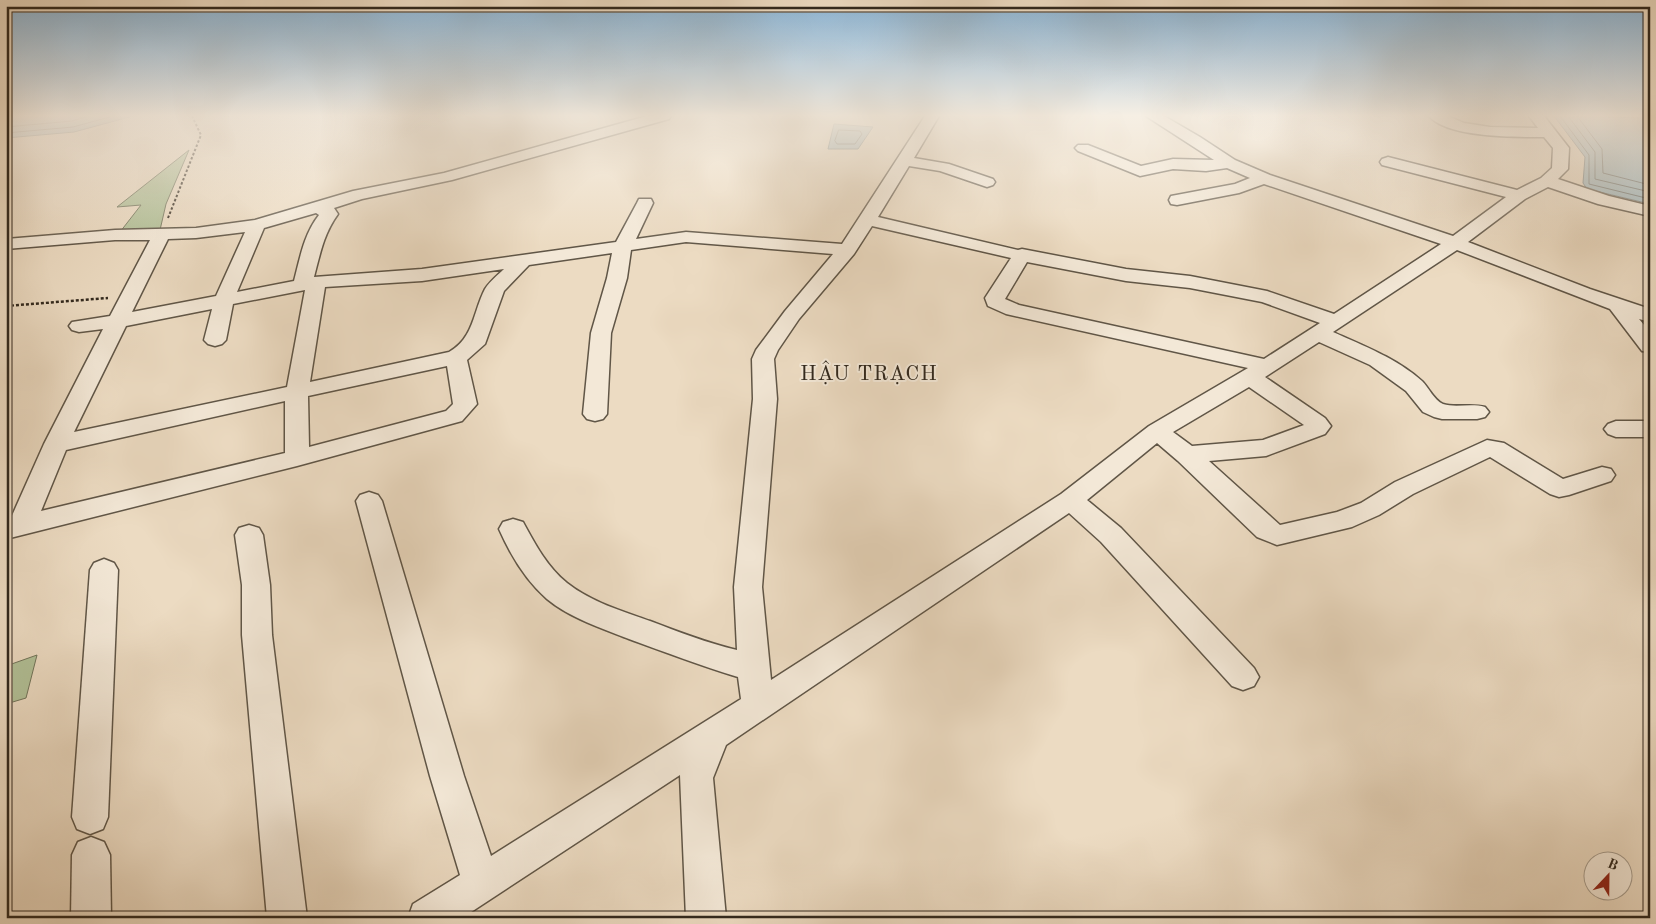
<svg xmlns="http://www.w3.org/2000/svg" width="1656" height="924" viewBox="0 0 1656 924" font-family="'Old Standard TT',serif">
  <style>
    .green { fill: #b2c198; stroke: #72755b }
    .water { fill: #9fb8bf; stroke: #737f7f }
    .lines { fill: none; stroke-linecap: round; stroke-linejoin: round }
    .shore { stroke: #68706e; stroke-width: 1 }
    .minor-casing { stroke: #605647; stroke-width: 3 }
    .path-far1 { stroke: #32291e; stroke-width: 2; stroke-dasharray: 2.5 2; stroke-linecap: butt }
    .path { stroke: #32291e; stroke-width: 2.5; stroke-dasharray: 3 2; stroke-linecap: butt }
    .minor { fill: #f3e8d7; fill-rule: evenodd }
    .labels { text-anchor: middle; stroke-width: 4; stroke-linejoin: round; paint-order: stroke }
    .quarter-label { font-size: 21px; letter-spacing: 1px; fill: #32291e; stroke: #f3e8d7 }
  </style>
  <rect width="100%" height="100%" fill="#ecdbc2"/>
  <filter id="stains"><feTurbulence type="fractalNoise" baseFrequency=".004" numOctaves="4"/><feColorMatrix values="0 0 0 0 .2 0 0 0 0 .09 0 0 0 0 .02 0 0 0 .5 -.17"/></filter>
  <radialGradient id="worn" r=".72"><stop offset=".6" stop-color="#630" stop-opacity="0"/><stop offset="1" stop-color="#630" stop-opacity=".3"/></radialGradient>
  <g class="green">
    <path d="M189,150L166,204L160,230L120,232L141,205L117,207Z"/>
    <path d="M37,655L26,698L6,704V666Z"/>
  </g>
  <g class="water">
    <path d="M6,116H133L74,132L6,138Z"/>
    <path d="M1554,116L1650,118V204L1587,189L1583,183L1585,157Z"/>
    <path d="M834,124L873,127L858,149H828Z"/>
  </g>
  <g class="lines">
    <g class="shore">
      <path d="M1560,116L1589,155V184L1650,199"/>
      <path d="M1568,116L1595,152V179L1650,192"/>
      <path d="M1577,116L1602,149L1603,173L1650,185"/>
      <path d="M6,127L72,121L89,116"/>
      <path d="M839,130L860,131L862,134L855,144H837L835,141Z"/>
      <path d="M6,133L73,127L113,116"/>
    </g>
    <g class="minor-casing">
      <g id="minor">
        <path d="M647,116H671L669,119L452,180L362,199L334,208L338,214C324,233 320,254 314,277L422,269L616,242L637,203L639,199H651L653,203L636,239L686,232L842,244L925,116H939L914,158L949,164L993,179L995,182L993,185L987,187L940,171L909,166L878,217L1018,250L1022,249L1126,269L1190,276L1267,291L1334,314L1441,244L1264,184L1239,193L1177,205L1171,204L1169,200L1171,196L1235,184L1250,178L1227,168L1206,171L1173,169L1140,176L1078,151L1075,148L1078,145H1088L1141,166L1173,159L1214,160L1146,116H1164L1200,137L1235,160L1270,175L1453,236L1506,197L1382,165L1380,162L1382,159L1388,157L1517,190L1541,178L1552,168L1553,148L1544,137C1518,137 1447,138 1429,116H1448L1464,123L1490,127L1538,128L1529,116H1544L1569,148L1568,169L1558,179L1609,196L1650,206V216L1598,204L1548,187L1525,199L1468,242L1590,289L1650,309V322L1639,319L1650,332V352L1642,351L1610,309L1457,250L1333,332C1364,346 1396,358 1422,381C1429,388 1434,400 1443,404C1455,408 1472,403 1485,407L1489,412L1485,417L1477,419H1442L1434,417L1423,412L1406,391L1370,365L1319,342L1265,377L1325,418L1331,426L1325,434L1266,456L1209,461L1280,525L1337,512L1361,503L1395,482L1487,440L1504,443L1563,479L1602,467L1611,469L1615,475L1611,481L1569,495L1559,497L1550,494L1490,457L1413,494L1379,515L1352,527L1277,545L1257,537L1178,461L1157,443L1087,500L1121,528L1254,668L1259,677L1254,686L1243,690L1232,686L1101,542L1069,513L726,745L713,778L726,918H686L680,775L462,918H408L413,904L460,875L430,776L356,501L360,495L369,492L378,495L382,501L464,776L491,856L741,699L738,677C701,666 665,652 629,639C601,628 570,618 547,599C526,581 510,554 499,529L503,522L513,519L523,522C535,544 547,567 567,583C591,602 622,611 650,621C679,632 707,643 737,650L734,587L753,399L752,359L756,350L785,311L833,254L686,242L631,250L627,278L611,333L607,414L603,419L595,421L587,419L583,414L591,333L607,278L612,253L529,265L504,291L485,344L467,360L477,404L462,421L297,466L6,539V519L11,518L44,444L103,329L79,332L72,330L69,326L72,322L110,316L150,240H115L6,249V239L115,230L196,228L255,220L353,191L444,173ZM316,213L319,215C304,234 300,258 294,281L237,292L264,228ZM872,226L1011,258L985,298L988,306L1006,314L1248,368L1149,426L1061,494L771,680L762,587L777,399L774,359L778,350L799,319L854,254ZM245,232L216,296L132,312L168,239L196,238ZM1027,262L1126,281L1190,288L1262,302L1320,323L1264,359L1019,305L1005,299ZM504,269C498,275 490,281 485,289C473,312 474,338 449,352L310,382L325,287L422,281ZM305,290L287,387L74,432L126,326L212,309L204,340L208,344L215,346L222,344L226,340L233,304ZM447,366L453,404L446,411L309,447L308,396ZM1249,387L1304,425L1263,440L1192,446L1173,432ZM285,401V453L41,511L66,450Z"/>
        <path d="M1616,421H1650V437H1616L1608,434L1604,429L1608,424Z"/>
        <path d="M249,525L259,528L263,535L270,585L272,635L307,918H267L242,635V585L235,535L239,528Z"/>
        <path d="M104,559L114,563L118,570L108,817L103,829L90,834L77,829L72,817L90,570L94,563Z"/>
        <path d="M91,837L104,842L110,855L111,918H71L72,855L78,842Z"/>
      </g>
    </g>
    <path class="path-far1" d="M168,218L201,135L192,116"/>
    <path class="path" d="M6,306L108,298"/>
    <use href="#minor" class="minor"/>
  </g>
  <linearGradient id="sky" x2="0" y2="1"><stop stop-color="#8bb6d8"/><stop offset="0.47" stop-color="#f6efe4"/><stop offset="1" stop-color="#f6efe4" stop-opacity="0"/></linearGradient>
  <rect width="1656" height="246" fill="url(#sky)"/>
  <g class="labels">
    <g class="quarter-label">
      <text x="869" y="380">HẬU TRẠCH</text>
    </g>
  </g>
  <rect width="1656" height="924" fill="none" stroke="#ecdbc2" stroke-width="25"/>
  <rect x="8" y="8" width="1641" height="909" fill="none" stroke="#32291e" stroke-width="2.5"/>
  <rect x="12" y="12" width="1631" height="899" fill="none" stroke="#32291e"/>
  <g transform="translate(1608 876) rotate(22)"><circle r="24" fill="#f3e8d7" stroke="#a69c8d"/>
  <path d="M0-4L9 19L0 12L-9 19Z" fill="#8f2418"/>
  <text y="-8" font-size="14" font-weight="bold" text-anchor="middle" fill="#32291e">B</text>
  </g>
  <rect width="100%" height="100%" filter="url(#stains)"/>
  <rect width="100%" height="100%" fill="url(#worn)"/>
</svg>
